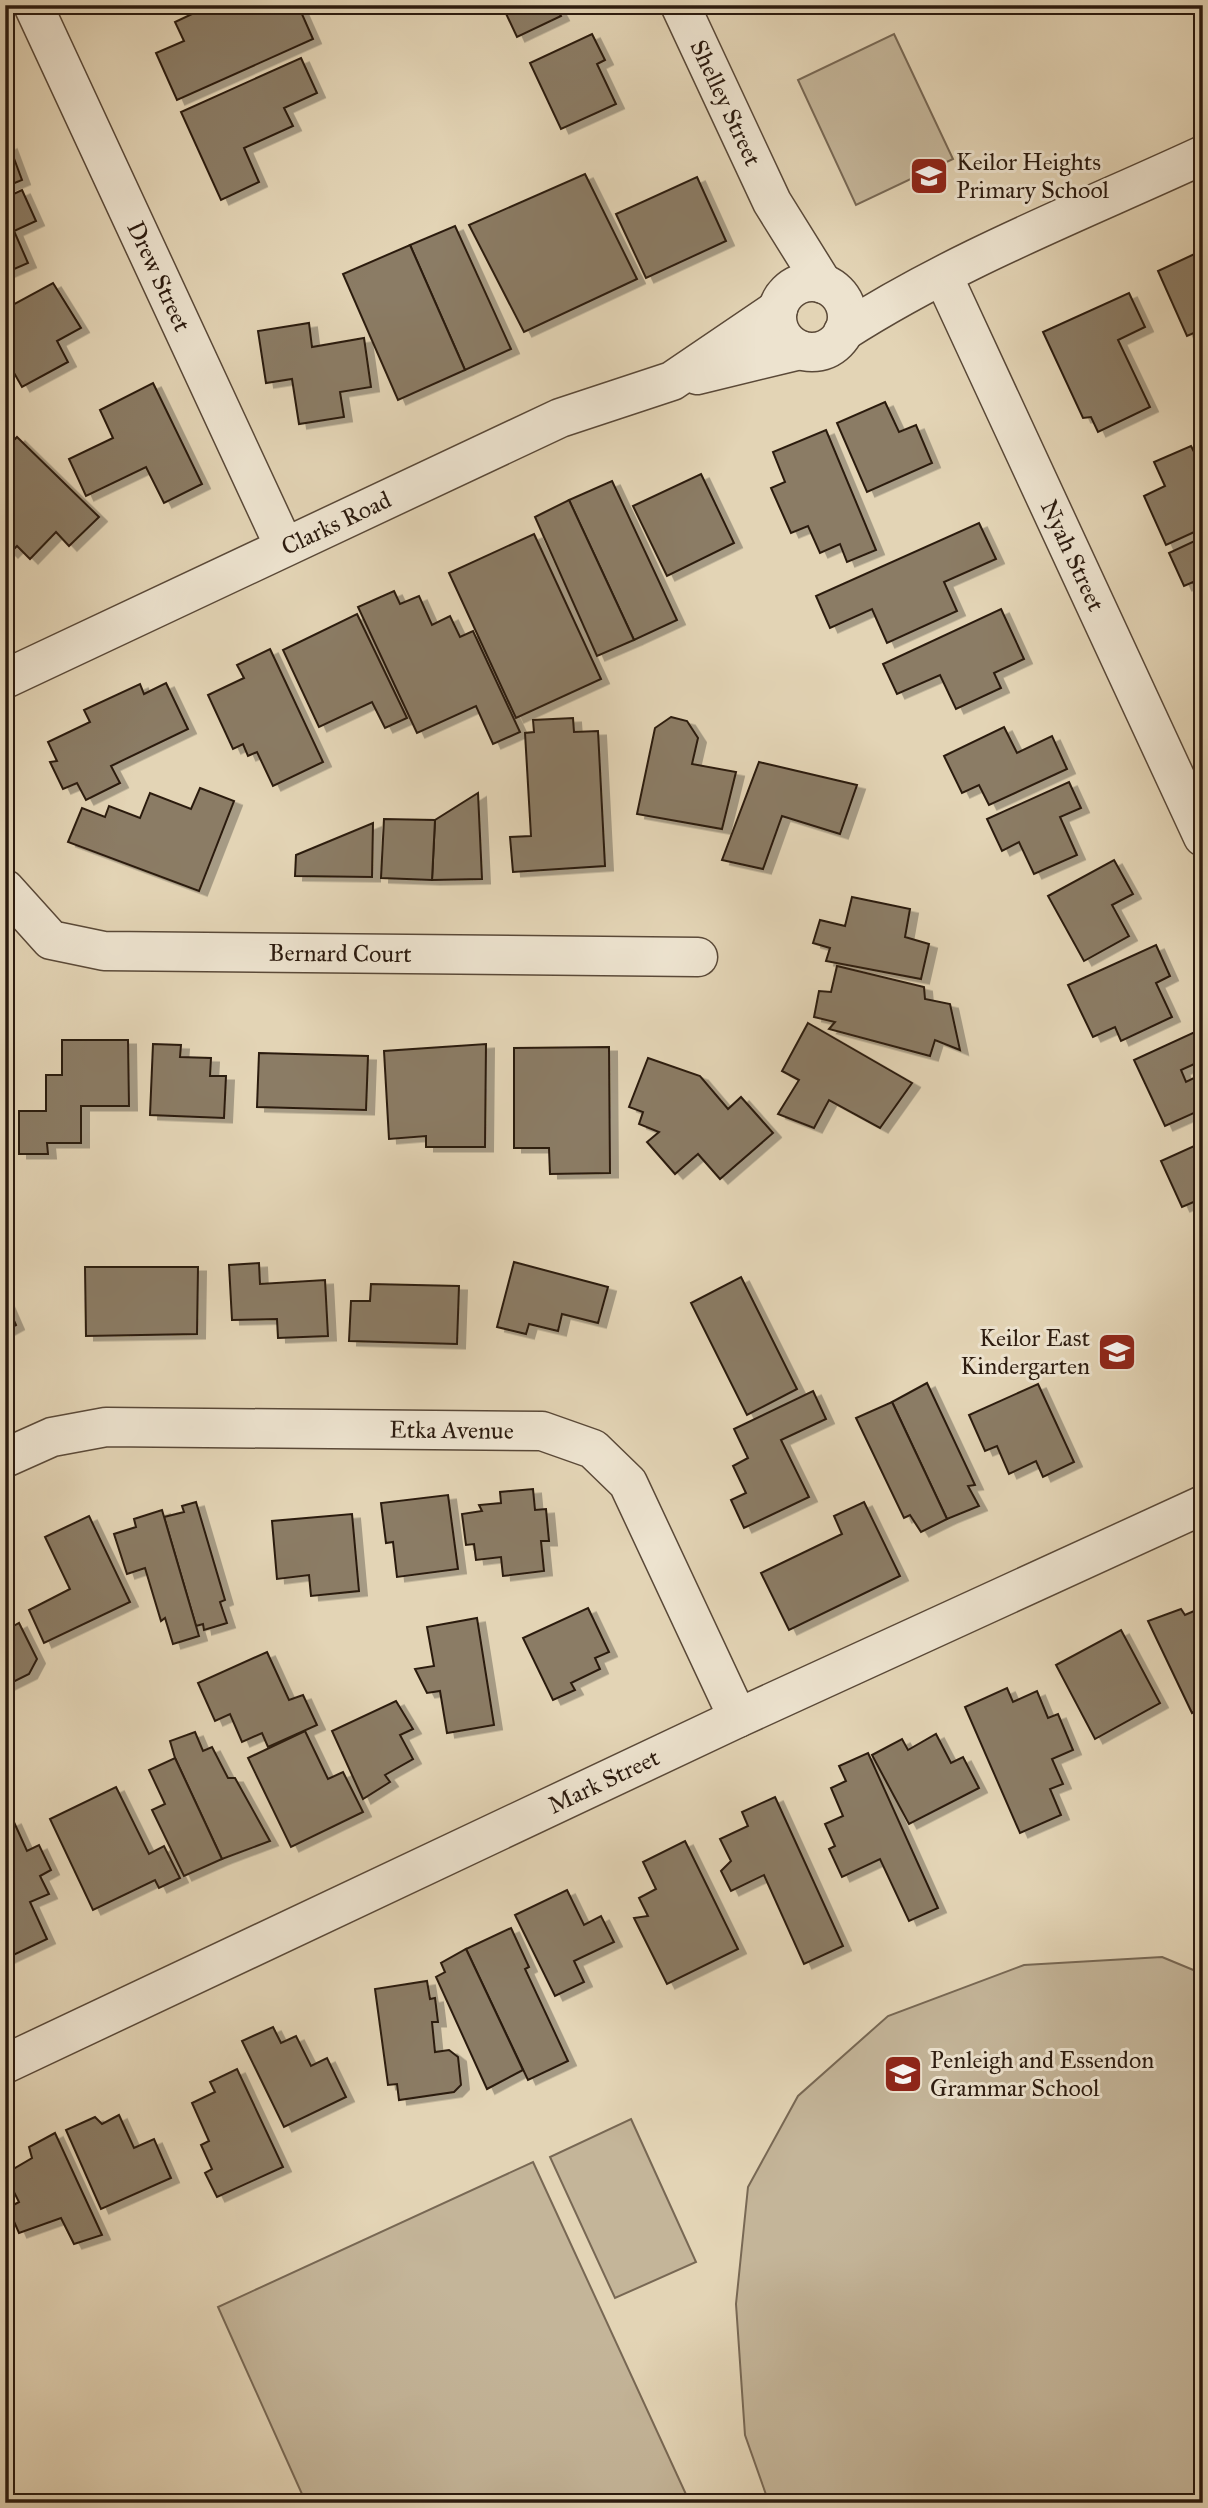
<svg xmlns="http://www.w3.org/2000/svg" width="1208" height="2508" viewBox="0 0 1208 2508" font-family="'IM FELL Great Primer',serif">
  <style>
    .green { fill: #c4b599; stroke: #786854; stroke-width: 2 }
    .building { fill: #8b7b65; stroke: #2c1b0f; stroke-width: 2; filter: url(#shadow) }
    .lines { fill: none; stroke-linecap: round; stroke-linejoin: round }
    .minor-casing { stroke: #5a4938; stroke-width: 41 }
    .minor { stroke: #ede3cf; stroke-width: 38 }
    .labels { text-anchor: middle; stroke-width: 6; stroke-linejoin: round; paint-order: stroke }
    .street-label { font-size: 24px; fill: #2c1b0f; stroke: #ede3cf }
    .poi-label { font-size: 24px; fill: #2c1b0f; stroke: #ede3cf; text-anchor: start }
  </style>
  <defs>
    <filter id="shadow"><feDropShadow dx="8" dy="4.5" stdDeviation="0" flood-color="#0004"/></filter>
  </defs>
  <rect width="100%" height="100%" fill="#e3d4b5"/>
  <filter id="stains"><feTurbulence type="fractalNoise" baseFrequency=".00286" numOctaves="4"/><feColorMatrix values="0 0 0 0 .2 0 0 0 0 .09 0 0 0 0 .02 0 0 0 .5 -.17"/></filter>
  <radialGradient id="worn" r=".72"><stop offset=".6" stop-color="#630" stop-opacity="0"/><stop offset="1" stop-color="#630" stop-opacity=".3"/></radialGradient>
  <g class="green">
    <path d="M894,34L953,159L856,205L798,80Z"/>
    <path d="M1162,1957L1203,1974V2503H769L745,2435L736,2304L748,2187L798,2096L888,2016L1024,1965Z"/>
    <path d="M631,2119L696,2262L615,2298L550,2157Z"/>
    <path d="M533,2162L690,2503H306L218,2307Z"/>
  </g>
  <g class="building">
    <path d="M211,5H298L313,39L177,100L156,53L184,41L175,22Z"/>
    <path d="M502,5H555L561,16L517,37Z"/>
    <path d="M592,34L605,60L597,64L616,104L561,129L530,63Z"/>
    <path d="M301,58L317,93L284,108L293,126L244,148L259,182L221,200L181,112Z"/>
    <path d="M9,145L22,180L5,187V147Z"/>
    <path d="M585,174L637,279L524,332L469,225Z"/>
    <path d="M697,177L726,241L646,278L616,214Z"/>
    <path d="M22,190L36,221L14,231L28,263L5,273V198Z"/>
    <path d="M455,226L511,349L465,370L410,245Z"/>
    <path d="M410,245L465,370L398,400L343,274Z"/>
    <path d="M1203,250V329L1187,336L1158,271Z"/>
    <path d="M53,283L81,328L57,341L68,362L22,387L5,357V309Z"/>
    <path d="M1129,293L1145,327L1118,340L1150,407L1098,432L1091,417L1083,418L1043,332Z"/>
    <path d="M309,323L312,347L364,338L371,387L340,392L344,417L299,424L292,379L266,383L258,331Z"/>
    <path d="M153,383L202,484L164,503L146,467L86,496L69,459L113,438L100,410Z"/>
    <path d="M885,402L899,432L916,425L932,463L867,492L837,423Z"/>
    <path d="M826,430L876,550L847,562L840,544L820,553L808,526L791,533L771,488L785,482L773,452Z"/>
    <path d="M17,437L99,517L69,546L56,532L30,559L17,546L10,553L5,548V449Z"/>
    <path d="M1191,446L1203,469V528L1166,545L1144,496L1165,486L1154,462Z"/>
    <path d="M701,474L734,543L667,576L633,506Z"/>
    <path d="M612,481L677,620L634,640L569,500Z"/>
    <path d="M569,500L634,640L597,656L535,517Z"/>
    <path d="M979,523L996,559L944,582L957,611L887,643L872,609L830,628L816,596Z"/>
    <path d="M534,534L601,679L516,718L449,573Z"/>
    <path d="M1203,537V598L1201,599L1193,582L1184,586L1169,553Z"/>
    <path d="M394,591L400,604L419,596L432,625L450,616L460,637L473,631L520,732L493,744L476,706L417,733L358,607Z"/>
    <path d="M1001,609L1024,659L994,673L1001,688L956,709L940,675L897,694L883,664Z"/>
    <path d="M357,614L407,718L385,728L372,702L319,727L283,650Z"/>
    <path d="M270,649L323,762L273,786L257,752L248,756L243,744L233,749L208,695L244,678L237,665Z"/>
    <path d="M166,683L188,729L111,766L120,783L86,800L77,783L63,789L50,762L57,761L48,742L90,722L84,710L140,684L144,694Z"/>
    <path d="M671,717L687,721L698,738L692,764L736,772L722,829L637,814L655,728Z"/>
    <path d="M573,718L574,732L598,731L605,866L513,872L510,837L531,836L525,733L534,732L533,720Z"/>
    <path d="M1004,727L1017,753L1052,736L1067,769L989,805L979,785L962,793L944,756Z"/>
    <path d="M759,762L857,785L840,834L782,816L763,869L722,860Z"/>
    <path d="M1069,782L1081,808L1060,817L1077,855L1034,874L1019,842L1002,851L987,819Z"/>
    <path d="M200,788L234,801L199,891L68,842L82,808L105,817L109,806L140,818L150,793L191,809Z"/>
    <path d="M478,793L482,879L432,880L435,820Z"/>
    <path d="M384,819L435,820L432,880L381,878Z"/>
    <path d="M373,823L372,877L295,876L296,855Z"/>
    <path d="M1114,860L1133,894L1112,905L1129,936L1084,961L1048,896Z"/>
    <path d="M852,897L910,909L905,937L929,944L921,979L826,961L830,948L813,943L820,920L845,926Z"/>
    <path d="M1156,945L1170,976L1156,983L1172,1017L1121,1041L1115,1027L1093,1037L1068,985Z"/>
    <path d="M837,966L924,987L925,999L950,1004L960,1050L935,1040L930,1056L829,1029L835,1022L814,1017L819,991L831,992Z"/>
    <path d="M808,1023L912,1083L880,1128L829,1100L814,1128L778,1114L799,1080L782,1071Z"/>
    <path d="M1197,1031L1203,1044V1060L1181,1070L1186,1082L1200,1075L1203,1109L1165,1126L1134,1060Z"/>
    <path d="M62,1040H128L129,1106H81V1143H47L48,1154H19V1111H46V1075H62Z"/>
    <path d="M153,1044L181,1045L180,1057L211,1058L210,1076H226L224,1118L150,1115Z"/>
    <path d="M486,1044L485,1147H426V1136L389,1139L384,1051Z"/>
    <path d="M609,1047L610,1173L550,1174L549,1148H514V1048Z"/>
    <path d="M259,1053L368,1056L366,1110L257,1107Z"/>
    <path d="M648,1058L700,1076L728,1109L741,1097L773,1133L720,1179L698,1154L675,1174L647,1142L659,1132L639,1124L643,1112L629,1107Z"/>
    <path d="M1203,1142V1198L1182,1207L1161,1161Z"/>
    <path d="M514,1262L608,1287L598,1323L562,1314L558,1331L529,1324L526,1334L497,1327Z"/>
    <path d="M259,1263L260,1284L325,1280L328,1336L278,1338L277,1319L232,1320L229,1265Z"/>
    <path d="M85,1267H198L197,1334L86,1336Z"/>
    <path d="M741,1277L797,1389L747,1415L691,1303Z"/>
    <path d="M371,1284L459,1286L457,1344L349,1341L351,1301H370Z"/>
    <path d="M5,1300L16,1325L5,1331Z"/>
    <path d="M927,1383L975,1485L968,1486L979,1506L947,1519L892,1402Z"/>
    <path d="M1038,1384L1074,1462L1043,1477L1036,1461L1009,1474L997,1446L985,1451L969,1415Z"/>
    <path d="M813,1391L826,1419L781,1440L809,1497L744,1528L731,1500L746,1493L733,1466L748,1458L734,1429Z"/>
    <path d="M892,1402L947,1519L921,1532L910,1515L904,1518L856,1418Z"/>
    <path d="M533,1489L535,1510L546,1509L549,1541H541L544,1571L503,1576L501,1557L476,1560L474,1544L466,1545L462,1514L482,1511L479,1505L501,1503L500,1492Z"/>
    <path d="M448,1495L458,1569L397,1577L393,1542L386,1543L381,1503Z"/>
    <path d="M196,1502L225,1600L220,1602L227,1623L204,1630L203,1624L196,1626L164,1517L184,1512L182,1506Z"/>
    <path d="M864,1502L900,1576L789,1630L761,1573L842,1534L834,1516Z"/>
    <path d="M162,1510L199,1636L173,1644L165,1618L161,1621L145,1568L127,1574L114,1534L136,1527L134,1519Z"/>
    <path d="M352,1514L359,1591L311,1596L309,1575L277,1579L272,1521Z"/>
    <path d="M89,1516L130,1602L44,1643L29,1610L70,1589L45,1537Z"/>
    <path d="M1203,1607V1707L1192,1713L1148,1621L1181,1609L1185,1615Z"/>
    <path d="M588,1608L609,1652L595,1658L600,1669L571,1683L575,1690L553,1700L523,1638Z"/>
    <path d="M477,1618L494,1725L447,1733L440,1691L427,1693L415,1669L434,1666L427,1627Z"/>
    <path d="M5,1619L10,1628L19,1623L37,1659L29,1674L5,1686Z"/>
    <path d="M1121,1630L1160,1703L1095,1739L1056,1665Z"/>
    <path d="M267,1652L289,1700L303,1695L317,1725L268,1747L262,1733L242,1742L230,1714L215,1721L198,1683Z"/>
    <path d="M1007,1688L1013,1702L1037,1691L1048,1718L1058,1714L1073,1750L1052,1759L1063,1784L1050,1789L1061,1815L1020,1833L965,1707Z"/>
    <path d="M396,1701L413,1729L400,1735L413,1759L385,1775L390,1782L363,1799L332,1731Z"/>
    <path d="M305,1731L328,1779L343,1772L363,1812L291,1847L248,1758Z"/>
    <path d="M195,1732L203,1751L212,1747L228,1778H235L270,1841L222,1859L175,1758L170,1741Z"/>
    <path d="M936,1734L951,1763L963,1757L979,1788L909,1824L872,1755L902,1739L908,1750Z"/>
    <path d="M868,1753L938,1908L909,1921L880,1859L842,1877L829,1849L835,1846L825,1824L843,1816L831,1788L846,1781L839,1766Z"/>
    <path d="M175,1758L222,1859L184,1876L152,1810L165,1804L149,1770Z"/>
    <path d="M116,1787L149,1854L164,1846L180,1878L159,1888L155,1880L93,1910L50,1819Z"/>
    <path d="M775,1797L843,1946L804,1964L764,1875L731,1891L721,1871L731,1861L720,1839L748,1826L742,1812Z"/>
    <path d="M13,1820L27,1851L39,1845L51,1870L40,1876L49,1894L30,1902L47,1939L5,1959V1824Z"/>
    <path d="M685,1841L738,1949L667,1984L634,1918L648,1916L639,1898L656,1889L643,1862Z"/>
    <path d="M567,1890L584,1925L601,1916L614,1942L574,1961L584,1982L555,1996L515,1915Z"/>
    <path d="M511,1928L529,1967L525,1969L568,2061L528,2080L466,1949Z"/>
    <path d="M466,1949L523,2070L487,2089L436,1977L445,1972L441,1963Z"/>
    <path d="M427,1981L430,1999L435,1998L438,2022H432L435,2052L449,2050L458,2057L461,2085L454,2092L399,2100L397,2084L388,2085L375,1989Z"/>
    <path d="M273,2027L281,2043L296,2036L311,2066L327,2058L346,2097L284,2127L242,2041Z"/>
    <path d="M237,2069L283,2167L217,2197L205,2173L212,2169L201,2145L209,2141L192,2103L215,2092L210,2082Z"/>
    <path d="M119,2115L134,2148L154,2139L171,2178L101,2209L66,2130L95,2117L102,2124Z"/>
    <path d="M55,2133L102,2235L74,2244L61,2218L19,2233L8,2208L19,2202L5,2174L32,2158L29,2147Z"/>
  </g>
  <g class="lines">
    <g class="minor-casing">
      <g id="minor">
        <path id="s1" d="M33,5L284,546"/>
        <path id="s2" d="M680,5L772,202L823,284"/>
        <path id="s3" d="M943,276L1203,837"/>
        <circle cx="812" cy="317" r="35"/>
        <path d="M843,332C955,260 1082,211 1203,155"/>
        <path d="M697,375L800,350"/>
        <path id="s4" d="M5,679L560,418L672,381L778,309"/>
        <path id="s5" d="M5,889L51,940L104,951L698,957"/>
        <path id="s6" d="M5,1458L52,1437L106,1427L542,1431L593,1449L628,1483L738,1718"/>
        <path id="s7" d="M5,2064L738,1718L1203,1505"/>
      </g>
    </g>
    <use href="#minor" class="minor"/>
  </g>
  <defs>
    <g id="school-square" transform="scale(2.0125)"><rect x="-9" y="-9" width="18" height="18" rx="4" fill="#8f2418" stroke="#ede3cf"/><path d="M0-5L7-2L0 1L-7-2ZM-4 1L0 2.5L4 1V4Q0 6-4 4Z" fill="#fff"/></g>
  </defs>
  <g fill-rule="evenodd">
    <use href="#school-square" x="929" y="176"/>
    <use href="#school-square" x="1117" y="1352"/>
    <use href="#school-square" x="903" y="2074"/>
  </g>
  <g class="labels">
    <g class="street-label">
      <text dy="8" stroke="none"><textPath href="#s2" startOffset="108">Shelley Street</textPath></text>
      <text dy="8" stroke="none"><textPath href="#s1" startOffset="299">Drew Street</textPath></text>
      <text dy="8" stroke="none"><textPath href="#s4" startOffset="366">Clarks Road</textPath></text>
      <text dy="8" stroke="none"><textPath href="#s3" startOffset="308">Nyah Street</textPath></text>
      <text dy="8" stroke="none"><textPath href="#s5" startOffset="359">Bernard Court</textPath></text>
      <text dy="8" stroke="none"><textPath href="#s6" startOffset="452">Etka Avenue</textPath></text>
      <text dy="8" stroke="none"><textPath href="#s7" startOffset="662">Mark Street</textPath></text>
    </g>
    <g class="poi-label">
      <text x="956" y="170">Keilor Heights<tspan x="956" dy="28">Primary School</tspan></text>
      <text x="1090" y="1346" text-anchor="end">Keilor East<tspan x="1090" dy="28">Kindergarten</tspan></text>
      <text x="930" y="2068">Penleigh and Essendon<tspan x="930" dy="28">Grammar School</tspan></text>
    </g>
  </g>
  <rect width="1208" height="2508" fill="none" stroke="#e3d4b5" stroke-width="28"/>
  <rect x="7" y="7" width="1194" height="2494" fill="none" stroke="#2c1b0f" stroke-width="3.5"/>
  <rect x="14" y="14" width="1180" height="2480" fill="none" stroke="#2c1b0f" stroke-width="2"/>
  <rect width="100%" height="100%" filter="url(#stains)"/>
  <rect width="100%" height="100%" fill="url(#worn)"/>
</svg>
